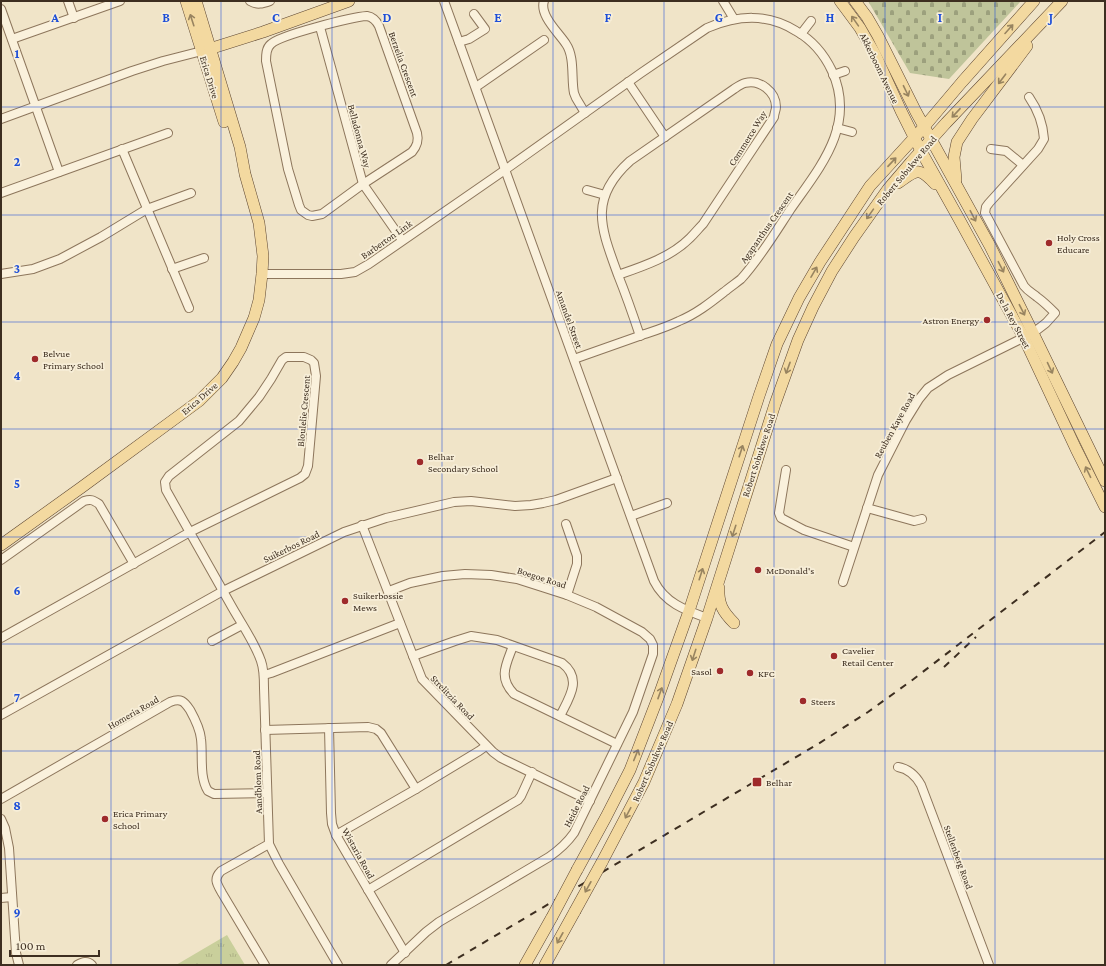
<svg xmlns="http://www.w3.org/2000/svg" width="1106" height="966" viewBox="0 0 1106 966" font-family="'Crimson Pro',serif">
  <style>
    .grass { fill: url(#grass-tufts) }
    .cemetery { fill: url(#cemetery-stones) }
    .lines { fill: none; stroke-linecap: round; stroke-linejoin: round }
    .minor-casing { stroke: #8d765c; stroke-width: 10 }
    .major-casing { stroke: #5b4430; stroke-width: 12 }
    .minor { stroke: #faf1dc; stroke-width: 8 }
    .major { stroke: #f3d9a0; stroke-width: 11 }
    .rail { stroke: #3d2e20; stroke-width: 2; stroke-dasharray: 7 7; stroke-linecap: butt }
    .major-bridge-casing { stroke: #5b4430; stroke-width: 12; stroke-linecap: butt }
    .major-bridge { stroke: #f3d9a0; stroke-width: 11 }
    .oneway { stroke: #988460 }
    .grid { fill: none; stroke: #1d4ed8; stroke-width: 1; stroke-opacity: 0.55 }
    .poi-dot { fill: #9e2a2b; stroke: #f7eed8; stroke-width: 1.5 }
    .labels { text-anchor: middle; stroke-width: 3.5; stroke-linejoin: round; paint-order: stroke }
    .street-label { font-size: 10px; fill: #3d2e20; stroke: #f7eed8 }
    .poi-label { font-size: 10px; fill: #3d2e20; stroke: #f7eed8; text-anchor: start }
    .grid-label { font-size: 13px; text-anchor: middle; font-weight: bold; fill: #1d4ed8; stroke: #f7eed8; stroke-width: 3.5; stroke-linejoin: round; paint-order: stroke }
  </style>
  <defs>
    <pattern id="grass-tufts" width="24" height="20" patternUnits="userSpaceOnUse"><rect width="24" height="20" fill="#c9cf9b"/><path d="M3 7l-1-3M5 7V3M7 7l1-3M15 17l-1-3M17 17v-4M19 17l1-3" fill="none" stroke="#aeb285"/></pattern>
    <pattern id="cemetery-stones" width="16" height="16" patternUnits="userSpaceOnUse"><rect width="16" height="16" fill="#bfc49a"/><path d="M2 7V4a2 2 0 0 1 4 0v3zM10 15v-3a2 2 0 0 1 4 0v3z" fill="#9ca07d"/></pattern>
  </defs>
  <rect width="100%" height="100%" fill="#f0e4c8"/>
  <path class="grass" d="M227,935L245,965H176Z"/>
  <path class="cemetery" d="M868,1H1021L949,79L910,73Z"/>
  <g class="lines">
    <g class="minor-casing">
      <g id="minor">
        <path d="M68,1L74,18"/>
        <path d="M250,1C257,5 262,4 270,1"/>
        <path d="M444,1L654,581C665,603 685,610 707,618"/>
        <path d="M544,1C539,15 559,33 566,44C575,57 571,79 574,93L576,98L585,113"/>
        <path d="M723,1L734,19"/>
        <path d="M1,9L59,172"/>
        <path d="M367,16C373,17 376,20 379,26L417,133C419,141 417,146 412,152L363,184L322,214L312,216L308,215L301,210L299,205L288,169L266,61C266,55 266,48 271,44C280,35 352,17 367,16Z"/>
        <path d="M320,27L363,184L402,240"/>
        <path d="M801,34L811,21"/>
        <path d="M12,39L120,1"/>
        <path d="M459,42L469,39L485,29L474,14"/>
        <path d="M833,75L845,71"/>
        <path d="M628,82L665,137"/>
        <path d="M476,87L544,40"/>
        <path d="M1,119L132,71L163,61L202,51"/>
        <path d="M837,128L852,132"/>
        <path d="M122,149L189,308"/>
        <path d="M991,149L1006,151L1023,165"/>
        <path d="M587,190L605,195"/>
        <path d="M1,193L168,133"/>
        <path d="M172,269L204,258"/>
        <path d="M1,274L33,269L60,259L101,237L147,209L191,193"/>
        <path d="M262,274H341L355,272L369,264L502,172L641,73L707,28C738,15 767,13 796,31C812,40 824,54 832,71C857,126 819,168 790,210C775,233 760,258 741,279C736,283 730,287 724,292C710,303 696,314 679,321C667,327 654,331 642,335C619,343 597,351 574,359"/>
        <path d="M618,275C644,266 671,257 690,238C695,233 699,228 703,224L774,117C774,114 776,110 776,107C776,92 760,79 745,83C741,84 737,87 734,89L630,161C588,199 601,228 618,275C626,295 633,315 640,336"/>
        <path d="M786,470L779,513L781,518L804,530L854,547"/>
        <path d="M867,508L914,521L922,519"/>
        <path d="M631,516L667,503"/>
        <path d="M566,524L577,556V564L567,595"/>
        <path d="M362,525L422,679L493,752L501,758L590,801"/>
        <path d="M1,560L84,501C91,499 93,500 99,504L134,564"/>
        <path d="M843,582L878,475L906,420L919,399L928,388L948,375L1033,333L1046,323L1055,313C1049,307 1044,302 1037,297C1032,293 1028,291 1024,286L985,213L986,207L989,203L1038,149L1044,139C1043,123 1038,110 1029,97"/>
        <path d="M389,591L410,583L443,576L465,574L491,575L517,579L567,595L596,607L642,632L650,639L653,645V654L633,712L574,833C567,843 559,850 549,857L439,922L426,932L391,965"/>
        <path d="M1,638L190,532L300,478L305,474L308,466L316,376L314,363L311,360L304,357H286L282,360L271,379L259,397L239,421L169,476L165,482L166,490C188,529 210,568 232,607C241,623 255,643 261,661C264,669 264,679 264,688L269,844L279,864L338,965"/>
        <path d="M212,641L242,625"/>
        <path d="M513,646C506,665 498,677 514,694L617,744"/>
        <path d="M413,656L455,641L471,636L497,640L562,663C583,679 569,698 560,716"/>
        <path d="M264,675L271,673L400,623"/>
        <path d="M1,715L223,591L344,532L386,518L454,502L471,501L515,506L531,505L543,503L556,500L617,478"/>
        <path d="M329,728L331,813L332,824L336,835L405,953"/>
        <path d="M265,730L368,727L376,729L381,733L416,789"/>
        <path d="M898,767C909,769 916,776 921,785L989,965"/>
        <path d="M1,799L170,702C181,698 184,701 190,710C195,719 200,729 201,739C203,755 199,777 208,791L214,794L267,793"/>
        <path d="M1,819L5,828L9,848L16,953L19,965"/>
        <path d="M336,835L416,789L479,751L486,746"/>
        <path d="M368,890L518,800L521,796L532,772"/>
        <path d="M1,898L12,897"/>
        <path d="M77,965C83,962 87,960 92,965"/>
        <path d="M265,965L222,893C217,884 213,879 221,871L269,844"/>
      </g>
    </g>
    <g class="major-casing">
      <g id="major">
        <path d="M186,1L224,122"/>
        <path d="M840,1L860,28L875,54L901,111L921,151L959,219L1024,338L1076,449L1105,507"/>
        <path d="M855,1L867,17L878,36L916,112L990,246L1033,333L1105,481"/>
        <path d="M203,51L263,32L349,1"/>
        <path d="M956,180L954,157L957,142L972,119L1027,46"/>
        <path d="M898,183C917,170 918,166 935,184"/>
        <path d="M1,545L82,487L199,401L222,378L233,362L241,348L254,318L259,300L262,274L263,256L259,223L245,174L240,147L196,1"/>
        <path d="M719,588C718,604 723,612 734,623"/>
        <path d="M602,862L644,782L677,704L707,618L775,404L798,340L813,307L832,271L854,237L888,189L911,162L946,123L1062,1"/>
        <path d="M577,870L606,817L630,770L659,695L689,611L759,396L777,344L799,298L820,262L870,186L924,127L962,82L1034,1"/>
        <path d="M525,965L552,917"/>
        <path d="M545,965L575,911"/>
      </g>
    </g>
    <use href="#minor" class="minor"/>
    <use href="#major" class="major"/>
    <g class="rail">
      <path d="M944,667L976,637"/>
      <path d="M446,965L818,744L868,712L911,681L1105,532"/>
    </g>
    <g class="major-bridge-casing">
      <g id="major-bridge">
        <path d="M575,911L602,862"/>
        <path d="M552,917L577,870"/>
      </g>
    </g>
    <use href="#major-bridge" class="major-bridge"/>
  </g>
  <defs><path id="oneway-shaft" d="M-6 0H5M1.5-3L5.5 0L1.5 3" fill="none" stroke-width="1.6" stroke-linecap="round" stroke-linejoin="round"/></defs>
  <g class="oneway">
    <use href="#oneway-shaft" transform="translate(192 20) rotate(-108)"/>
    <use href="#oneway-shaft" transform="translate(855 21) rotate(-125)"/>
    <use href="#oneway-shaft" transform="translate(1009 29) rotate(-48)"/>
    <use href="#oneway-shaft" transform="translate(1002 79) rotate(127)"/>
    <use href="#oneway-shaft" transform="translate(906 91) rotate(64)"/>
    <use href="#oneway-shaft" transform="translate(956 113) rotate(133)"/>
    <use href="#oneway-shaft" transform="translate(892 162) rotate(-47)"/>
    <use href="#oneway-shaft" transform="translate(870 214) rotate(125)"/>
    <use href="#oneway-shaft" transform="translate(973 216) rotate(62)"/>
    <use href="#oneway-shaft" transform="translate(1001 267) rotate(63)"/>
    <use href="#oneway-shaft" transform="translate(814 272) rotate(-60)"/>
    <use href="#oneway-shaft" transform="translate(1022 310) rotate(63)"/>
    <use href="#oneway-shaft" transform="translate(788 368) rotate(110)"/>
    <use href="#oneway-shaft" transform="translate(1050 368) rotate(65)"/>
    <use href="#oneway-shaft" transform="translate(741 451) rotate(-72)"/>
    <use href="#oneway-shaft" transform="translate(1088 472) rotate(-116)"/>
    <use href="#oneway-shaft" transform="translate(734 531) rotate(108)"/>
    <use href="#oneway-shaft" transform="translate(701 574) rotate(-72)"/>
    <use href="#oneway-shaft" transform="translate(694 655) rotate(108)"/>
    <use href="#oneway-shaft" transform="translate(660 693) rotate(-70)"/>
    <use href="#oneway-shaft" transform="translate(636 755) rotate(-68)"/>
    <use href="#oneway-shaft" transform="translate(628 813) rotate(118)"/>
    <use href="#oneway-shaft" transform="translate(588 887) rotate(119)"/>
    <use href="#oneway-shaft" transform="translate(560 938) rotate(119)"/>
  </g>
  <path class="grid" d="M111,1V965M221,1V965M332,1V965M442,1V965M553,1V965M664,1V965M774,1V965M885,1V965M995,1V965M1,107H1105M1,215H1105M1,322H1105M1,429H1105M1,537H1105M1,644H1105M1,751H1105M1,859H1105"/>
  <g class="poi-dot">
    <circle cx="1049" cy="243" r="4"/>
    <circle cx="987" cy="320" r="4"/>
    <circle cx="35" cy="359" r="4"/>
    <circle cx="420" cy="462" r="4"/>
    <circle cx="758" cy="570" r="4"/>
    <circle cx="345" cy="601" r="4"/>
    <circle cx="834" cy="656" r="4"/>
    <circle cx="720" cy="671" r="4"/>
    <circle cx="750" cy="673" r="4"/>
    <circle cx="803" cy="701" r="4"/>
    <rect x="752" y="777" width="10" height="10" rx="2"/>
    <circle cx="105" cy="819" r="4"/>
  </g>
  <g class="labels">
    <g class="street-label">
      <text transform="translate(404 64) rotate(70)" y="4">Berzelia Crescent</text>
      <text transform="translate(880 68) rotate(64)" y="4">Akkerboom Avenue</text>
      <text transform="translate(210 77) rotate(73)" y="4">Erica Drive</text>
      <text transform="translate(360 136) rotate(75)" y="4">Belladonna Way</text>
      <text transform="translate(747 138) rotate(-58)" y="4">Commerce Way</text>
      <text transform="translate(906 170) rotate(-50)" y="4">Robert Sobukwe Road</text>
      <text transform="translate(766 227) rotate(-55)" y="4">Agapanthus Crescent</text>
      <text transform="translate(386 239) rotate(-35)" y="4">Barberton Link</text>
      <text transform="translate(570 319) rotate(70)" y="4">Amandel Street</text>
      <text transform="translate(1014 320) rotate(62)" y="4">De la Rey Street</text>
      <text transform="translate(199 398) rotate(-41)" y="4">Erica Drive</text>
      <text transform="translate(303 411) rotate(-85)" y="4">Bloulelie Crescent</text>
      <text transform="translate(894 425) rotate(-61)" y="4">Reuben Kaye Road</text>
      <text transform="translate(758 455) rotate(-72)" y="4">Robert Sobukwe Road</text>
      <text transform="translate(291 546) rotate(-26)" y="4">Suikerbos Road</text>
      <text transform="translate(542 577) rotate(18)" y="4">Boegoe Road</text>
      <text transform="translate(453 697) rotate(46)" y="4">Strelitzia Road</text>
      <text transform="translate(133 712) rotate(-30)" y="4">Homeria Road</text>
      <text transform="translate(652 761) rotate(-66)" y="4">Robert Sobukwe Road</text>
      <text transform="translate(257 782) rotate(-92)" y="4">Aandblom Road</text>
      <text transform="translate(576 806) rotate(-63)" y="4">Heide Road</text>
      <text transform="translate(359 853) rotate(61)" y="4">Wistaria Road</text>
      <text transform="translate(959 857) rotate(70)" y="4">Stellenberg Road</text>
    </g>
    <g class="poi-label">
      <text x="1057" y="241">Holy Cross<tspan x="1057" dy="12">Educare</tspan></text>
      <text x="979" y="324" text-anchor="end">Astron Energy</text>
      <text x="43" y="357">Belvue<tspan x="43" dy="12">Primary School</tspan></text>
      <text x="428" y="460">Belhar<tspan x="428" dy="12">Secondary School</tspan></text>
      <text x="766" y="574">McDonald's</text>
      <text x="353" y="599">Suikerbossie<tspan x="353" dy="12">Mews</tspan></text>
      <text x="842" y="654">Cavelier<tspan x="842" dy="12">Retail Center</tspan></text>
      <text x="712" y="675" text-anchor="end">Sasol</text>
      <text x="758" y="677">KFC</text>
      <text x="811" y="705">Steers</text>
      <text x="766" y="786">Belhar</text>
      <text x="113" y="817">Erica Primary<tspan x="113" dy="12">School</tspan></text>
    </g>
  </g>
  <g class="grid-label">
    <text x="55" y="22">A</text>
    <text x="166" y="22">B</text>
    <text x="276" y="22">C</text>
    <text x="387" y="22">D</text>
    <text x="498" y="22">E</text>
    <text x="608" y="22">F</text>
    <text x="719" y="22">G</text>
    <text x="830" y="22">H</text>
    <text x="940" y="22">I</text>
    <text x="1051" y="22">J</text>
    <text x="17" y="58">1</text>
    <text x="17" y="166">2</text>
    <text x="17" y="273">3</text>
    <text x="17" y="380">4</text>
    <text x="17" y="488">5</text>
    <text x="17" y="595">6</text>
    <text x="17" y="702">7</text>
    <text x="17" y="810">8</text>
    <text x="17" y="917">9</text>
  </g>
  <rect width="1106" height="966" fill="none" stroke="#3d2e20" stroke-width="4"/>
  <path d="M10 950v6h89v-6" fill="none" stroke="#3d2e20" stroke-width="2"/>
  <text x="16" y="950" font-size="12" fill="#3d2e20" stroke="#f7eed8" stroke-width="3" paint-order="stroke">100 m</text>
</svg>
